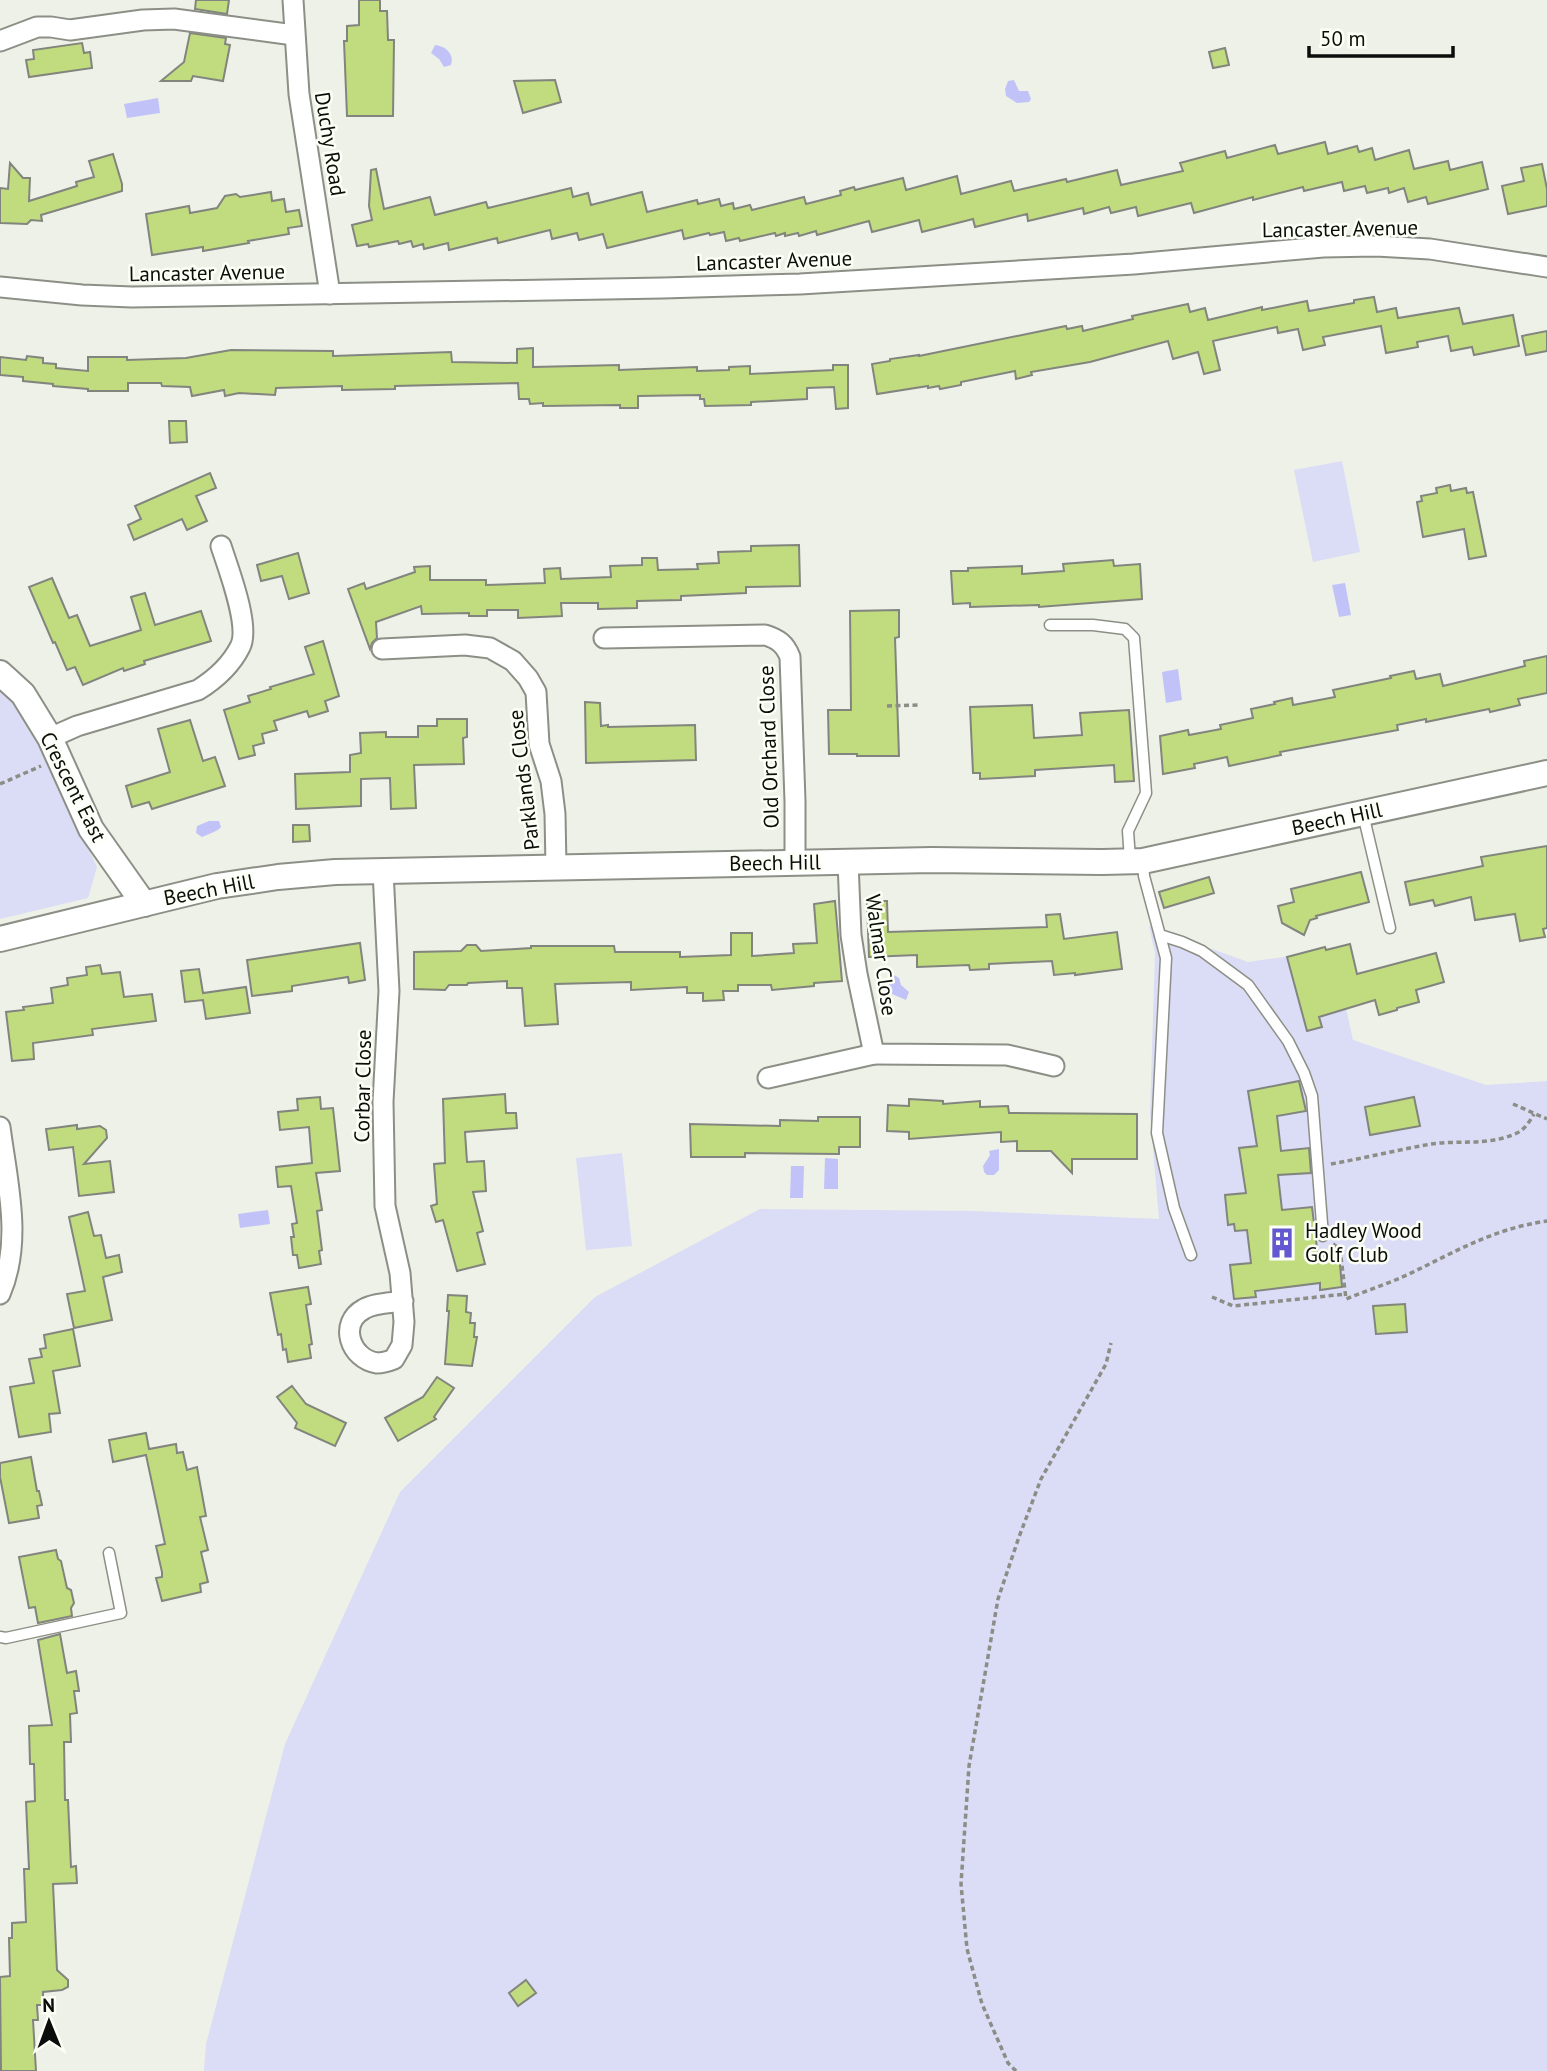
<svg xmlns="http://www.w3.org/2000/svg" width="1547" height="2071" viewBox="0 0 1547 2071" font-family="'PT Sans',sans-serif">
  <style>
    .green { fill: #dbdcf5 }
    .water { fill: #c1c3f8 }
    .building { fill: #c1dc7f; stroke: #82857d; stroke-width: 2 }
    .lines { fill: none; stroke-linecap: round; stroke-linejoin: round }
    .service-casing { stroke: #8c8f86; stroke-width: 13 }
    .minor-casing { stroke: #8c8f86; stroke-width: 23 }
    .tertiary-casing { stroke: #8c8f86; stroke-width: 28 }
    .path { stroke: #8b8d86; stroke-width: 3.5; stroke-dasharray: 5 3.5; stroke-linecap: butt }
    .service { stroke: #fff; stroke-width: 10 }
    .minor { stroke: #fff; stroke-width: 19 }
    .tertiary { stroke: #fff; stroke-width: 24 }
    .labels { text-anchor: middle; stroke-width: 5; stroke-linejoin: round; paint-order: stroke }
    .street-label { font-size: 21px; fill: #0c0d0a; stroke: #fcfff5 }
    .poi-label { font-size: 21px; fill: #0c0d0a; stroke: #fcfff5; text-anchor: start }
  </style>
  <rect width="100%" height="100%" fill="#eef1e8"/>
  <g class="green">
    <path d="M1342,461L1360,552L1313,562L1294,470Z"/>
    <path d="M0,690L18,700L97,867L88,898L0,919Z"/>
    <path d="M1149,926L1248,962L1333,950L1353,1040L1486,1085L1547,1081V2071H204L206,2044L285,1744L400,1492L595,1297L760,1209L973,1211L1159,1219L1150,1113L1155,953Z"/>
    <path d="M622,1153L632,1246L586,1250L576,1158Z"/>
  </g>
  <g class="water">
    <path d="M435,45C445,46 455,54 451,65L444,67L439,59L431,53Z"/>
    <path d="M1014,80L1019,91H1028L1031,99L1029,102L1017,103L1006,96L1005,89L1008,81Z"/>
    <path d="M158,98L160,113L127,118L124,104Z"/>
    <path d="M1345,583L1351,615L1339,617L1332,585Z"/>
    <path d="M1178,669L1182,700L1166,703L1162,672Z"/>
    <path d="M209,821H219L221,827C217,832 208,834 202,837L196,833L197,826Z"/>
    <path d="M894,975L899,978L901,985L909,992L906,1000L892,994L886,985L887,978Z"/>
    <path d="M999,1149V1170L994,1175H987L984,1172L983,1166L990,1155L989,1151Z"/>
    <path d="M825,1158L838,1159V1189H824Z"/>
    <path d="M791,1166H804L803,1198H790Z"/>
    <path d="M268,1210L270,1224L240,1228L238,1214Z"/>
  </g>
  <g class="building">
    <path d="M196,0H229L227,14L195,9Z"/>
    <path d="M359,0H380V11H387L388,40H394L393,116H347L344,41H347V26L359,25Z"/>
    <path d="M190,33L226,38L225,44L230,45L223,81L193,76L191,81H161L184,62Z"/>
    <path d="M82,43L84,53L90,52L92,68L29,77L26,60L34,59L33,50Z"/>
    <path d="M1225,48L1229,65L1213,68L1209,52Z"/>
    <path d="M555,80L561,102L523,113L514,81Z"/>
    <path d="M1325,142L1328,154L1357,146L1359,152L1372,148L1375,160L1409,150L1414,169L1448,161L1450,170L1482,162L1488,189L1428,204L1426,197L1408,202L1404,188L1389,193L1388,188L1367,193L1365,186L1344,191L1342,182L1304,191L1303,187L1253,200V197L1194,213L1191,203L1138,216L1136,207L1111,213L1109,207L1084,214L1083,208L1028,221L1027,214L975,227L973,219L922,232L919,220L872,232L869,221L817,235L816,231L799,236L798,233L785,236V233L776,236L775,233L740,241L739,238L726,241L724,232L710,235L709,233L684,239L682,230L607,248L603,234L579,240L577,233L552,239L550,230L498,243L497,238L449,250L448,243L424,249L423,244L413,247L411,241L399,244L398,241L369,247L368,244L357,246L352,225L372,220L369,206L371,170L376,169L384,209L430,197L435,215L486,202L488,208L571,188L573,197L588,193L591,205L642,192L647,212L697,200L698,204L719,199L721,206L733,203L734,209L750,205L752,210L804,197L806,204L841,195L840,191L854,187L855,190L903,178L906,190L957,176L961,194L1011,181L1014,191L1066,179L1067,182L1117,170L1121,185L1183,171L1180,163L1225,151L1227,158L1275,145L1278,154Z"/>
    <path d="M113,154L122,184V191L41,215L42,221L31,220L27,224L0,223V188L8,189L10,163L23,178H30L29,201L77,186L76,182L94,177L89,161Z"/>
    <path d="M1542,164L1547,189V206L1508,214L1502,186L1524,181L1521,168Z"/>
    <path d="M271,192L272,201L284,199L286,212L299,210L302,226L288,228L289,234L248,241L249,243L203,251V247L152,255L146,214L189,206L190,213L217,208L225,196L236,194L240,197Z"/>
    <path d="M1374,297L1377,312L1396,308L1398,318L1459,308L1463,324L1513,315L1519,346L1474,355L1472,347L1451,351L1448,336L1417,342L1418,347L1386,353L1381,326L1323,337L1325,345L1303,350L1298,329L1278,333L1277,327L1213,341L1220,370L1204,374L1198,352L1173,359L1168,341L1090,362L1031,372L1032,375L1016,379L1015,371L961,382V385L940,389L939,386L928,388V386L877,394L872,364L890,361V359L919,355V356L1066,326L1067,329L1082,326L1083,331L1133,319L1132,316L1188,304L1190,312L1205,308L1208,320L1262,307V310L1307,301L1309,311L1354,303V300Z"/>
    <path d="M1547,331V351L1526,355L1522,336Z"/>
    <path d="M533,348V367L619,365V370L697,367V371L729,370V367L750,366V374L833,370V365H848V408L836,409L834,387L807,388V399L751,402V405L705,406L704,399H700V395L638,396V408H620V405L543,406V403L530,404L529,399H519L518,383L395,386V389L342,390V386L276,388L275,395L239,393L225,396L224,390L192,396L190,387L162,386L161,383H128V391H88V389L53,386V384L23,381V377L0,375V357L26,360L27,356L43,358V363L56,364V368L88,371V357H127V360L186,358L231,350L333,351V356L451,352L452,362L517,363V349Z"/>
    <path d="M169,421H186L187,442L170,443Z"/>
    <path d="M210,473L216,488L196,496L207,521L187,530L182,519L134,540L128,525L141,519L135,506Z"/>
    <path d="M1450,485L1451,491L1466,488L1467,493L1473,492L1486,556L1469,559L1464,529L1423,537L1417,502L1422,501L1421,496L1437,493L1436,488Z"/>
    <path d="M799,545L800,586L746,587V593L681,596V600L637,601V608L598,609V603H561L562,616L518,618V610H487V616H469V613L422,614L421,606L376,622L377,638L372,643L370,649L348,589L364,583L366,589L415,572L414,567L430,566V580H486V585L545,583L544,569L560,568L561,579L611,577L610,566L642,565V558H657L658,570L698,569L697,564L719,563L718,552L751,551V546Z"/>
    <path d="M298,553L309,593L289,599L282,576L261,581L257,565Z"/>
    <path d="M1113,560L1114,566L1140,564L1142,599L1039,607V605L970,607V603L953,604L951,571H968V568L1022,566V574L1064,571L1063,564Z"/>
    <path d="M52,578L69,618L77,615L90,646L141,630L131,597L145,593L155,625L201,611L211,641L144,661L145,664L124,671L123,668L83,685L75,667L67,670L55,642L53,643L29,587Z"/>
    <path d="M899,610V637L895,638L899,756H857V754H829L828,710H851L850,611Z"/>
    <path d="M323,641L339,696L325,701L328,711L309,717L307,711L274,721L277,730L262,734L264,743L253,746L255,755L239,759L224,710L250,702L248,696L271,689L270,687L314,674L305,647Z"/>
    <path d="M1547,656V693L1518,699L1520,705L1490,712L1489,709L1426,722V719L1397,725L1398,730L1280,752L1281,755L1229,766L1227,757L1194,764L1195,768L1163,774L1160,736L1188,730L1189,735L1221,729L1220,725L1253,718L1251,709L1275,704L1274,702L1292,698L1293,705L1335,697L1333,690L1391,678L1390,676L1414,671L1416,679L1440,674L1443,686L1525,666L1524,661Z"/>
    <path d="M585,702L600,703L601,726L608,725V727L695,725L696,760L586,763Z"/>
    <path d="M1032,705L1034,738L1082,735L1080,713L1129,710L1134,781L1115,782L1114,765L1035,770V776L980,779V773H973L970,707Z"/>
    <path d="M437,719H467V737L463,738L464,764L414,765L416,808L391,809L390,778L361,779V806L296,809L295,774L350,772V755L361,753L360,733L386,732V737H418V726H437Z"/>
    <path d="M190,720L203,761L215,757L225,786L152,809L149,802L132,807L126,786L170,772L158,729Z"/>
    <path d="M293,825H309L310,841L293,842Z"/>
    <path d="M1547,846V928L1543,929L1545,937L1520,941L1515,914L1475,920L1471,897L1435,906L1433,900L1410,905L1405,882L1483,866L1481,857Z"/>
    <path d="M1361,872L1369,902L1316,916L1317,918L1310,920L1304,935L1282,923L1278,906L1294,902L1291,889Z"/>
    <path d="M1209,877L1214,893L1164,908L1159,892Z"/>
    <path d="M835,901L842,981L814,983V986L772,990L771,985H738V991H723L724,1000L703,1001V993H687V987L631,990V982L555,984L558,1024L525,1026L522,988H507V981L468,983L467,985H449L445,990L414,989V952L461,951L467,945H476L481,951L531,948V946H614L615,952H680V957L731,955V933H752V956L794,953L793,944L817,943L814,904Z"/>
    <path d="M867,901H887L888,932L1047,927L1046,915L1060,914L1064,939L1117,932L1122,969L1075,975V973L1054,975L1052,961L989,964V969L970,970L969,965L917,967V955L869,957Z"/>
    <path d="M360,943L365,980L349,983L348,977L292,986V991L252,996L247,960Z"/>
    <path d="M1350,944L1357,974L1436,953L1444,982L1416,990L1419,1002L1397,1008V1010L1379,1015L1375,1000L1319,1017L1322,1027L1307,1031L1287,957L1325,947L1326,950Z"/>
    <path d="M100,965L102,974L120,972L124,997L152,994L156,1021L92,1029L93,1035L33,1043L34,1059L12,1061L6,1012L24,1010L23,1007L53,1003L51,988L68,985L67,978L87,975L86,967Z"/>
    <path d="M199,969L203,993L246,987L250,1013L206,1019L203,1000L185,1002L181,971Z"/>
    <path d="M1299,1081L1306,1111L1277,1116L1281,1151L1309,1148L1311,1173L1278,1175L1282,1210L1312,1207L1318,1256L1339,1254L1342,1287L1320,1290V1283L1255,1291L1256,1297L1234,1299L1230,1265L1251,1263L1247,1230L1235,1231L1234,1224L1228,1225L1225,1195L1246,1193L1239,1148L1257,1146L1248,1091Z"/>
    <path d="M505,1094L506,1113H516L517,1128L465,1132L467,1162L484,1161L486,1191L473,1192L483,1231L477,1233L485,1264L457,1271L443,1220L436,1222L431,1206L437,1204L434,1164L445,1163L443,1099Z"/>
    <path d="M320,1097L321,1109L333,1108L340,1171L316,1173L322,1210L317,1211L322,1250L319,1251L321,1264L299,1268L297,1255H293L291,1237H294L292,1224L297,1223L291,1186L278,1187L276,1167L312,1163L309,1127L280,1130L278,1112L298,1110L297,1099Z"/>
    <path d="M1414,1097L1420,1126L1370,1135L1365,1107Z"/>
    <path d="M909,1099L943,1101V1104L980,1101V1107L1008,1106L1009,1113L1137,1114V1159H1072V1173L1051,1151H1017V1141L1001,1142V1132L909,1139V1132L887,1131L888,1105L909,1106Z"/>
    <path d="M818,1117H860V1147H839V1154L745,1153V1157H691L690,1124L780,1126V1120L818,1121Z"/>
    <path d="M77,1125V1129L100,1126L106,1130L107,1138L84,1164L110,1161L114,1192L79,1196L73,1147L49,1150L46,1129Z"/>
    <path d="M88,1212L94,1236L101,1235L106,1258L119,1255L122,1272L103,1277L112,1320L74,1328L67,1294L85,1291L69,1217Z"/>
    <path d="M308,1287L311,1304L306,1305L312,1344L309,1345L311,1358L288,1362L286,1349L283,1350L281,1334L278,1335L270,1293Z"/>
    <path d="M448,1295L467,1296L466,1312L471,1313L470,1323H475L474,1337H477L472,1366L445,1364L449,1311H447Z"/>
    <path d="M1405,1304L1407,1332L1376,1334L1373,1306Z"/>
    <path d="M73,1329L80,1366L53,1371L60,1413L49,1414L51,1432L19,1437L10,1387L34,1383L29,1359L42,1357L40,1349L46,1348L44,1335Z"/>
    <path d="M437,1377L454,1388L434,1417L436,1419L398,1441L385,1418L423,1397Z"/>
    <path d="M292,1386L306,1404L346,1423L335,1446L295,1428L297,1423L277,1397Z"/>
    <path d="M146,1433L149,1449L176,1444L177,1453L183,1452L187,1470L197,1467L206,1516L200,1517L208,1550L201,1552L208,1582L200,1584L201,1592L162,1601L156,1578L162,1577V1572L156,1546L165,1544L146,1455L113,1462L109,1440Z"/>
    <path d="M31,1457L37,1491H39L42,1505L37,1506L39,1518L9,1523L0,1477V1463Z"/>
    <path d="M56,1550L58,1559L61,1561L67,1588L71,1590L74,1603L71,1608L72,1616L38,1623L35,1607L29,1608L19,1557Z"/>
    <path d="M60,1634L67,1673L76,1671L79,1691H74L77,1713L70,1714L71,1742H64L65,1800H68L71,1867L76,1866L77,1883L53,1884L57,1970L68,1980V1987L62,1990L43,1992V2005H37L38,2020H33L36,2071H1L0,1977L10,1976L9,1938H12V1923L26,1922L24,1869H29L26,1802L35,1801L34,1764H30L29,1726L52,1725L38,1640Z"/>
    <path d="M526,1980L536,1993L518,2006L509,1993Z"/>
  </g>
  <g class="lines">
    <g class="service-casing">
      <g id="service">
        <path d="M1050,625H1093L1125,629L1134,638L1146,793L1128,831L1130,860"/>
        <path d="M1363,814L1390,928"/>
        <path d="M1143,862L1144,876L1166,958L1157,1133L1174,1208L1191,1255"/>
        <path d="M1160,935L1182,942L1202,951L1248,985L1288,1041L1304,1073L1312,1096L1323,1236"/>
        <path d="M0,1637L6,1638L121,1613L109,1553"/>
      </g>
    </g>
    <g class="minor-casing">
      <g id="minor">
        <path d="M293,0L299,94L330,294"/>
        <path d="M0,41L37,27H51L70,30L143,20L174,19L294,35"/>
        <path d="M0,287L82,295L132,297L663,288L800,284L1134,264L1323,247L1376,246L1430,249L1547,267"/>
        <path d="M604,638L765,635C778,639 785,644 790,657L795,801V863"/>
        <path d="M382,649L465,645L490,648L513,661L528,678L536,692L539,744L551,781L555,814L556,867"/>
        <path d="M50,738L77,726L198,690C214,680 231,665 240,647C251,627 228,568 221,546"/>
        <path d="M848,862L851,935L857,974L874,1054L1007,1055L1054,1066"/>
        <path d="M383,871L389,991L383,1102L385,1206L400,1273L404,1322L402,1345L394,1359C389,1361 382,1363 377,1363C350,1359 338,1323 364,1309C374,1303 391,1303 403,1301"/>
        <path d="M768,1078L874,1054"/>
        <path d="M0,1127C7,1181 23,1241 0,1294"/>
      </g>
    </g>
    <g class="tertiary-casing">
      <g id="tertiary">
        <path d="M0,673L23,694L50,738L91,829L144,904"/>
        <path d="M0,939L217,886L278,877L335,872L932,860L1102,862L1143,861L1547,773"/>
      </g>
    </g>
    <g class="path">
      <path d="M887,706L918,705"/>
      <path d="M0,784L41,766"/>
      <path d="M1513,1104L1547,1119"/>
      <path d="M1331,1164C1364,1158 1398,1150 1431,1144C1459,1140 1490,1146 1517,1133C1525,1129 1530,1121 1534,1114"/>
      <path d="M1333,1244L1340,1249L1346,1299C1366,1291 1387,1284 1407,1275C1455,1252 1492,1229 1547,1221"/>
      <path d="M1212,1297L1233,1306L1346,1294"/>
      <path d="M1016,2071L1008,2063L982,2004L967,1949L961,1884L969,1766L998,1599L1019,1537L1041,1479L1106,1364L1111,1343"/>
    </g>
    <use href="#service" class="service"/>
    <use href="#minor" class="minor"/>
    <use href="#tertiary" class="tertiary"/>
  </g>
  <defs>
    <g id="building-bare" transform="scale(2.415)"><path d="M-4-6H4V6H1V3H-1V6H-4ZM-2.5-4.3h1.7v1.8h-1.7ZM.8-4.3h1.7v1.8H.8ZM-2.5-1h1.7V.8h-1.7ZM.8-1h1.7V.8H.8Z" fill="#6458d1" stroke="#fcfff5" stroke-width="2.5" paint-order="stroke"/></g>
  </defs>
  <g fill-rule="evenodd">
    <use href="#building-bare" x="1282" y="1243"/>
  </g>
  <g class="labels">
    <g class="street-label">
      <text transform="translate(330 144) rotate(81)" y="7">Duchy Road</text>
      <text transform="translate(1340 229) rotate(-1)" y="7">Lancaster Avenue</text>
      <text transform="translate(774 261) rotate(-2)" y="7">Lancaster Avenue</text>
      <text transform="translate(207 273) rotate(-1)" y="7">Lancaster Avenue</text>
      <text transform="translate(769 747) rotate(-92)" y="7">Old Orchard Close</text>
      <text transform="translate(524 780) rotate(-97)" y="7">Parklands Close</text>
      <text transform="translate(73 787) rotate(63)" y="7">Crescent East</text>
      <text transform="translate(1337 819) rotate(-12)" y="7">Beech Hill</text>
      <text transform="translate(775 863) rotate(-1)" y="7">Beech Hill</text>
      <text transform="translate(209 890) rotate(-11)" y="7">Beech Hill</text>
      <text transform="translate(881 955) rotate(82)" y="7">Walmar Close</text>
      <text transform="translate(363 1086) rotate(-89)" y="7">Corbar Close</text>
    </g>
    <g class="poi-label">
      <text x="1305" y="1238">Hadley Wood<tspan x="1305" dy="24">Golf Club</tspan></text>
    </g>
  </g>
  <g transform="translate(49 2022) rotate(359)" stroke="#fcfff5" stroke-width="5" paint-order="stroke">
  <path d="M0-5L12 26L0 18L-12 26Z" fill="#0c0d0a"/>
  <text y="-10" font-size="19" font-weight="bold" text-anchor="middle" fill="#0c0d0a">N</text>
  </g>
  <path d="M1309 46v10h144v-10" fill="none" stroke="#0c0d0a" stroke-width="3.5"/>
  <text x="1320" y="46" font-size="21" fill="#0c0d0a" stroke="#fcfff5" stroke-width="5" paint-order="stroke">50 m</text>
</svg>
